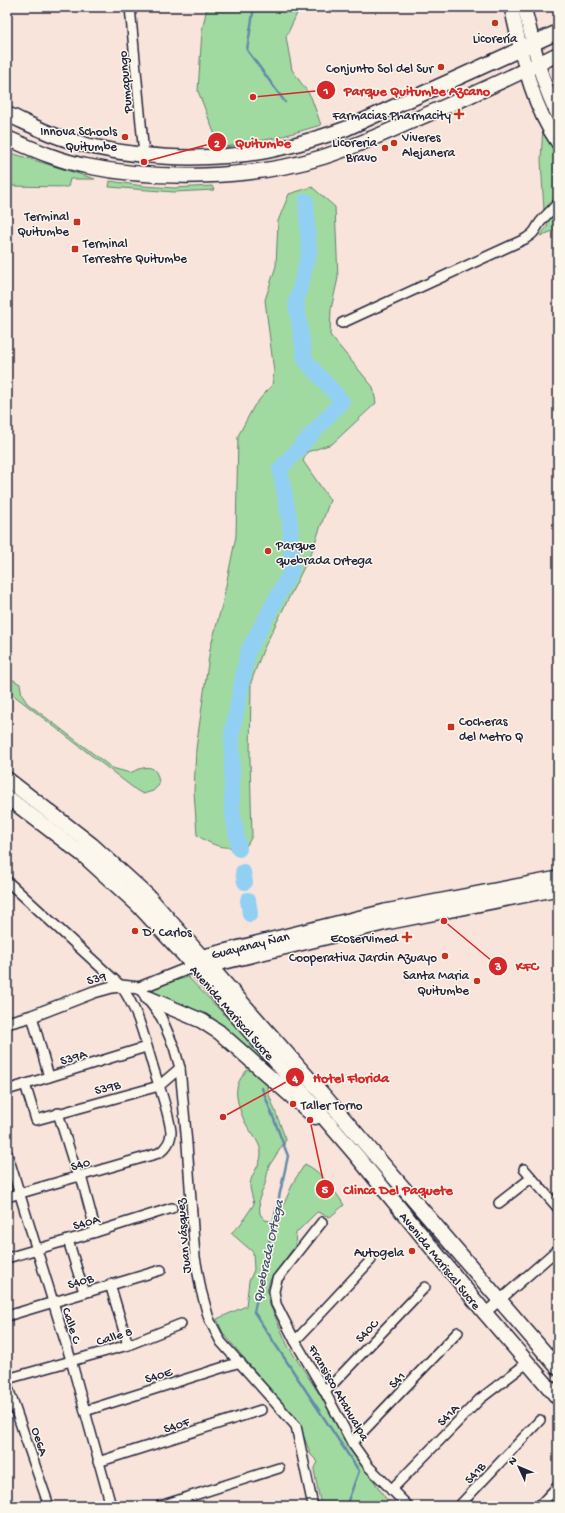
<svg xmlns="http://www.w3.org/2000/svg" width="565" height="1513" viewBox="0 0 565 1513" font-family="'Gochi Hand',sans-serif">
  <style>
    .green { fill: #a1daa0; stroke: #627e6e }
    .lines { fill: none; stroke-linecap: round; stroke-linejoin: round }
    .stream { stroke: #658aa9; stroke-width: 2.5 }
    .river { stroke: #92d0f3; stroke-width: 16 }
    .minor-casing { stroke: #22223b; stroke-width: 12 }
    .tertiary-casing { stroke: #22223b; stroke-width: 14 }
    .secondary-casing { stroke: #22223b; stroke-width: 16 }
    .primary-casing { stroke: #22223b; stroke-width: 17 }
    .minor { stroke: #fbf7ec; stroke-width: 9 }
    .tertiary { stroke: #fbf7ec; stroke-width: 11 }
    .secondary { stroke: #fbf7ec; stroke-width: 13 }
    .primary { stroke: #fbf7ec; stroke-width: 14 }
    .poi-dot { fill: #c8321e; stroke: #fbf7ec; stroke-width: 1.5 }
    .labels { text-anchor: middle; stroke-width: 3; stroke-linejoin: round; paint-order: stroke }
    .poi-label { font-size: 13px; fill: #22223b; stroke: #fbf7ec; text-anchor: end }
    .street-label { font-size: 13px; fill: #22223b; stroke: #fbf7ec }
    .water-label { font-size: 14px; font-style: italic; fill: #445672; stroke: #fbf7ec }
    .leader { fill: none; stroke: #d62828; stroke-width: 1.5 }
    .callout-dot { fill: #d62828; stroke: #fbf7ec; stroke-width: 1.5 }
    .mark-label { font-size: 12px; text-anchor: middle; font-weight: bold; fill: #fff }
    .callout-label { font-size: 14px; text-anchor: middle; font-weight: bold; fill: #d62828; stroke: #fbf7ec; stroke-width: 3; stroke-linejoin: round; paint-order: stroke }
  </style>
  <rect width="100%" height="100%" fill="#f9e4dc"/>
  <filter id="ink" filterUnits="userSpaceOnUse"><feTurbulence type="fractalNoise" baseFrequency=".025" numOctaves="2"/><feDisplacementMap in="SourceGraphic" scale="8" xChannelSelector="R" yChannelSelector="G"/><feConvolveMatrix kernelMatrix="1 2 1 2 8 2 1 2 1" color-interpolation-filters="sRGB"/></filter>
  <g filter="url(#ink)">
    <g class="green">
      <path d="M207,7H300L286,37L292,70L311,97L321,125L276,138L220,148L198,91L202,31Z"/>
      <path d="M543,126L558,151V196L544,211L541,160Z"/>
      <path d="M8,152L95,179H70L68,187L7,186Z"/>
      <path d="M110,181L143,186L174,188L212,186L214,190L174,192L109,187Z"/>
      <path d="M312,187L335,207L338,278L331,309L330,335L373,387L376,403L332,444L307,452L303,461L330,500L312,551L263,650L251,682L250,760L252,836L247,845C226,850 214,847 197,835L194,791L196,749L210,649L222,605L236,536L238,436L254,406L272,385L274,372L265,300L276,266L278,221L289,194Z"/>
      <path d="M558,211V229L540,236L547,227L548,220Z"/>
      <path d="M7,676L20,684L22,695L27,703L112,768L130,773C146,765 158,763 159,785L153,791L143,794L136,790L7,690Z"/>
      <path d="M188,977L286,1079L278,1084L248,1054L144,990Z"/>
      <path d="M250,1067L268,1085V1092L286,1140L269,1166L265,1184L259,1199L260,1214L265,1220L276,1222L294,1181L305,1164C323,1173 333,1188 344,1205L330,1217L317,1212L296,1233L295,1246L270,1280L267,1291L270,1305L288,1346L320,1395L349,1445L391,1506H321L314,1470L318,1462L311,1455L299,1424L223,1333L217,1319L246,1306L249,1281L254,1270L253,1252L231,1233L240,1225L254,1204C253,1198 250,1191 250,1186C250,1174 261,1166 261,1154C261,1143 251,1133 246,1124C241,1115 235,1097 237,1088C239,1079 244,1073 250,1067Z"/>
    </g>
    <g class="lines">
      <g class="stream">
        <path d="M254,7L247,50L285,102"/>
        <path d="M262,1088L288,1156L254,1312L359,1471L346,1506"/>
      </g>
      <g class="river">
        <path d="M239,849L232,809V733L248,651L292,569L290,522L280,469L342,401L305,360L296,303L309,252L306,201"/>
        <path d="M243,872L245,882"/>
        <path d="M248,900L250,914"/>
      </g>
      <g class="minor-casing">
        <g id="minor">
          <path d="M130,7L144,155"/>
          <path d="M342,323L525,239C538,231 534,229 542,220C547,214 553,209 558,203"/>
          <path d="M7,881L121,986C139,1011 145,1041 154,1070C160,1089 169,1113 171,1132C171,1141 166,1148 159,1153L7,1197"/>
          <path d="M139,988L161,1017L174,1047L180,1068L187,1144L195,1257L201,1290L209,1319L221,1342L296,1426L313,1506"/>
          <path d="M32,1016L49,1077"/>
          <path d="M25,1084L36,1120L159,1086L180,1068"/>
          <path d="M7,1090L146,1047"/>
          <path d="M58,1113L78,1177"/>
          <path d="M7,1153L71,1360L111,1506"/>
          <path d="M524,1169L558,1208"/>
          <path d="M81,1176L96,1232"/>
          <path d="M499,1203L531,1178"/>
          <path d="M322,1222L277,1279L274,1291L276,1304L295,1341L325,1392L352,1443L369,1467L408,1506"/>
          <path d="M68,1240L84,1292"/>
          <path d="M7,1258L96,1232L172,1208"/>
          <path d="M110,1284L128,1345"/>
          <path d="M485,1313L558,1249"/>
          <path d="M7,1316L161,1270"/>
          <path d="M295,1341L371,1260"/>
          <path d="M7,1379L128,1345L181,1324"/>
          <path d="M7,1385L49,1506"/>
          <path d="M325,1392L425,1287"/>
          <path d="M85,1411L240,1362"/>
          <path d="M352,1443L458,1332"/>
          <path d="M98,1462L261,1410"/>
          <path d="M391,1490L480,1399L527,1363"/>
          <path d="M160,1506L279,1468"/>
          <path d="M459,1506L540,1420"/>
          <path d="M539,1506L558,1486"/>
        </g>
      </g>
      <g class="tertiary-casing">
        <path id="tertiary" d="M7,1023L32,1016L94,992L112,987L121,986L139,988L194,966"/>
      </g>
      <g class="secondary-casing">
        <g id="secondary">
          <path d="M511,7C522,54 530,102 558,143"/>
          <path d="M524,7C534,44 540,81 558,115"/>
          <path d="M196,963L200,957L385,911L558,878"/>
          <path d="M199,966H209L391,922L558,889"/>
        </g>
      </g>
      <g class="primary-casing">
        <g id="primary">
          <path d="M7,114C27,123 47,134 68,140C130,159 202,162 266,151C293,146 319,138 345,129L558,32"/>
          <path d="M7,138C33,149 59,161 86,166C159,181 252,179 323,157C354,147 383,134 412,121C461,100 510,78 558,54"/>
          <path d="M7,779L92,845L148,896L326,1098L558,1368"/>
          <path d="M7,797L83,855L138,905L194,966L356,1155L485,1313L558,1398"/>
          <path d="M148,998L202,1021L219,1032L315,1117"/>
        </g>
      </g>
      <use href="#minor" class="minor"/>
      <use href="#tertiary" class="tertiary"/>
      <use href="#secondary" class="secondary"/>
      <use href="#primary" class="primary"/>
    </g>
  </g>
  <g class="poi-dot">
    <circle cx="495" cy="23" r="4"/>
    <circle cx="441" cy="67" r="4"/>
    <path d="M457 108h4v4h4v4h-4v4h-4v-4h-4v-4h4z"/>
    <circle cx="125" cy="137" r="4"/>
    <circle cx="394" cy="143" r="4"/>
    <circle cx="385" cy="148" r="4"/>
    <rect x="73" y="218" width="8" height="8" rx="2"/>
    <rect x="71" y="245" width="8" height="8" rx="2"/>
    <circle cx="268" cy="551" r="4"/>
    <rect x="447" y="723" width="8" height="8" rx="2"/>
    <circle cx="135" cy="931" r="4"/>
    <path d="M405 931h4v4h4v4h-4v4h-4v-4h-4v-4h4z"/>
    <circle cx="445" cy="956" r="4"/>
    <circle cx="477" cy="981" r="4"/>
    <circle cx="293" cy="1104" r="4"/>
    <circle cx="412" cy="1251" r="4"/>
  </g>
  <g class="labels">
    <g class="poi-label">
      <text x="495" y="42" text-anchor="middle">Licorería</text>
      <text x="433" y="72">Conjunto Sol del Sur</text>
      <text x="451" y="119">Farmacias Pharmacity</text>
      <text x="117" y="135">Innova Schools<tspan x="117" dy="15">Quitumbe</tspan></text>
      <text x="402" y="141" text-anchor="start">Viveres<tspan x="402" dy="15">Alejanera</tspan></text>
      <text x="377" y="146">Licoreria<tspan x="377" dy="15">Bravo</tspan></text>
      <text x="69" y="220">Terminal<tspan x="69" dy="15">Quitumbe</tspan></text>
      <text x="83" y="247" text-anchor="start">Terminal<tspan x="83" dy="15">Terrestre Quitumbe</tspan></text>
      <text x="276" y="549" text-anchor="start">Parque<tspan x="276" dy="15">quebrada Ortega</tspan></text>
      <text x="459" y="725" text-anchor="start">Cocheras<tspan x="459" dy="15">del Metro Q</tspan></text>
      <text x="143" y="936" text-anchor="start">D’ Carlos</text>
      <text x="398" y="942">Ecoservimed</text>
      <text x="437" y="961">Cooperativa Jardin Azuayo</text>
      <text x="469" y="979">Santa Maria<tspan x="469" dy="15">Quitumbe</tspan></text>
      <text x="301" y="1109" text-anchor="start">Taller Torno</text>
      <text x="404" y="1256">Autogela</text>
    </g>
    <g class="street-label">
      <text transform="translate(124 82) rotate(-95)" y="5">Pumapungo</text>
      <text transform="translate(250 944) rotate(-14)" y="5">Guayanay Ñan</text>
      <text transform="translate(96 977) rotate(-16)" y="5">S39</text>
      <text transform="translate(233 1012) rotate(49)" y="5">Avenida Mariscal Sucre</text>
      <text transform="translate(73 1056) rotate(-17)" y="5">S39A</text>
      <text transform="translate(107 1086) rotate(-15)" y="5">S39B</text>
      <text transform="translate(80 1163) rotate(-16)" y="5">S40</text>
      <text transform="translate(86 1221) rotate(-16)" y="5">S40A</text>
      <text transform="translate(182 1236) rotate(-95)" y="5">Juan Vásquez</text>
      <text transform="translate(441 1260) rotate(51)" y="5">Avenida Mariscal Sucre</text>
      <text transform="translate(80 1280) rotate(-17)" y="5">S40B</text>
      <text transform="translate(73 1325) rotate(72)" y="5">Calle C</text>
      <text transform="translate(366 1330) rotate(-46)" y="5">S40C</text>
      <text transform="translate(114 1335) rotate(-17)" y="5">Calle 8</text>
      <text transform="translate(158 1374) rotate(-17)" y="5">S40E</text>
      <text transform="translate(396 1379) rotate(-46)" y="5">S41</text>
      <text transform="translate(340 1392) rotate(60)" y="5">Fransisco Atahualpa</text>
      <text transform="translate(447 1414) rotate(-46)" y="5">S41A</text>
      <text transform="translate(176 1424) rotate(-18)" y="5">S40F</text>
      <text transform="translate(41 1441) rotate(72)" y="5">Oe6A</text>
      <text transform="translate(474 1472) rotate(-47)" y="5">S41B</text>
    </g>
    <g class="water-label">
      <text transform="translate(267 1251) rotate(-78)" y="5">Quebrada Ortega</text>
    </g>
  </g>
  <path class="leader" d="M253 97L326 90M144 162L217 142M444 921L498 966M223 1117L295 1077M310 1120L325 1189"/>
  <g class="callout-dot">
    <circle cx="253" cy="97" r="4"/>
    <circle cx="144" cy="162" r="4"/>
    <circle cx="444" cy="921" r="4"/>
    <circle cx="223" cy="1117" r="4"/>
    <circle cx="310" cy="1120" r="4"/>
    <circle cx="326" cy="90" r="10"/>
    <circle cx="217" cy="142" r="10"/>
    <circle cx="498" cy="966" r="10"/>
    <circle cx="295" cy="1077" r="10"/>
    <circle cx="325" cy="1189" r="10"/>
  </g>
  <g class="mark-label">
    <text x="326" y="94">1</text>
    <text x="217" y="147">2</text>
    <text x="498" y="970">3</text>
    <text x="295" y="1082">4</text>
    <text x="325" y="1193">5</text>
  </g>
  <g class="callout-label">
    <text x="417" y="95">Parque Quitumbe Azcano</text>
    <text x="263" y="147">Quitumbe</text>
    <text x="527" y="970">KFC</text>
    <text x="351" y="1082">Hotel Florida</text>
    <text x="398" y="1194">Clinca Del Paquete</text>
  </g>
  <rect width="565" height="1513" fill="none" stroke="#fbf7ec" stroke-width="24"/>
  <rect x="12" y="12" width="541" height="1489" fill="none" stroke="#22223b" stroke-width="1.5" filter="url(#ink)"/>
  <g transform="translate(519 1467) rotate(314)" stroke="#fbf7ec" stroke-width="3" paint-order="stroke">
  <path d="M0-3L7 15L0 10L-7 15Z" fill="#22223b"/>
  <text y="-6" font-size="11" font-weight="bold" text-anchor="middle" fill="#22223b">N</text>
  </g>
</svg>
